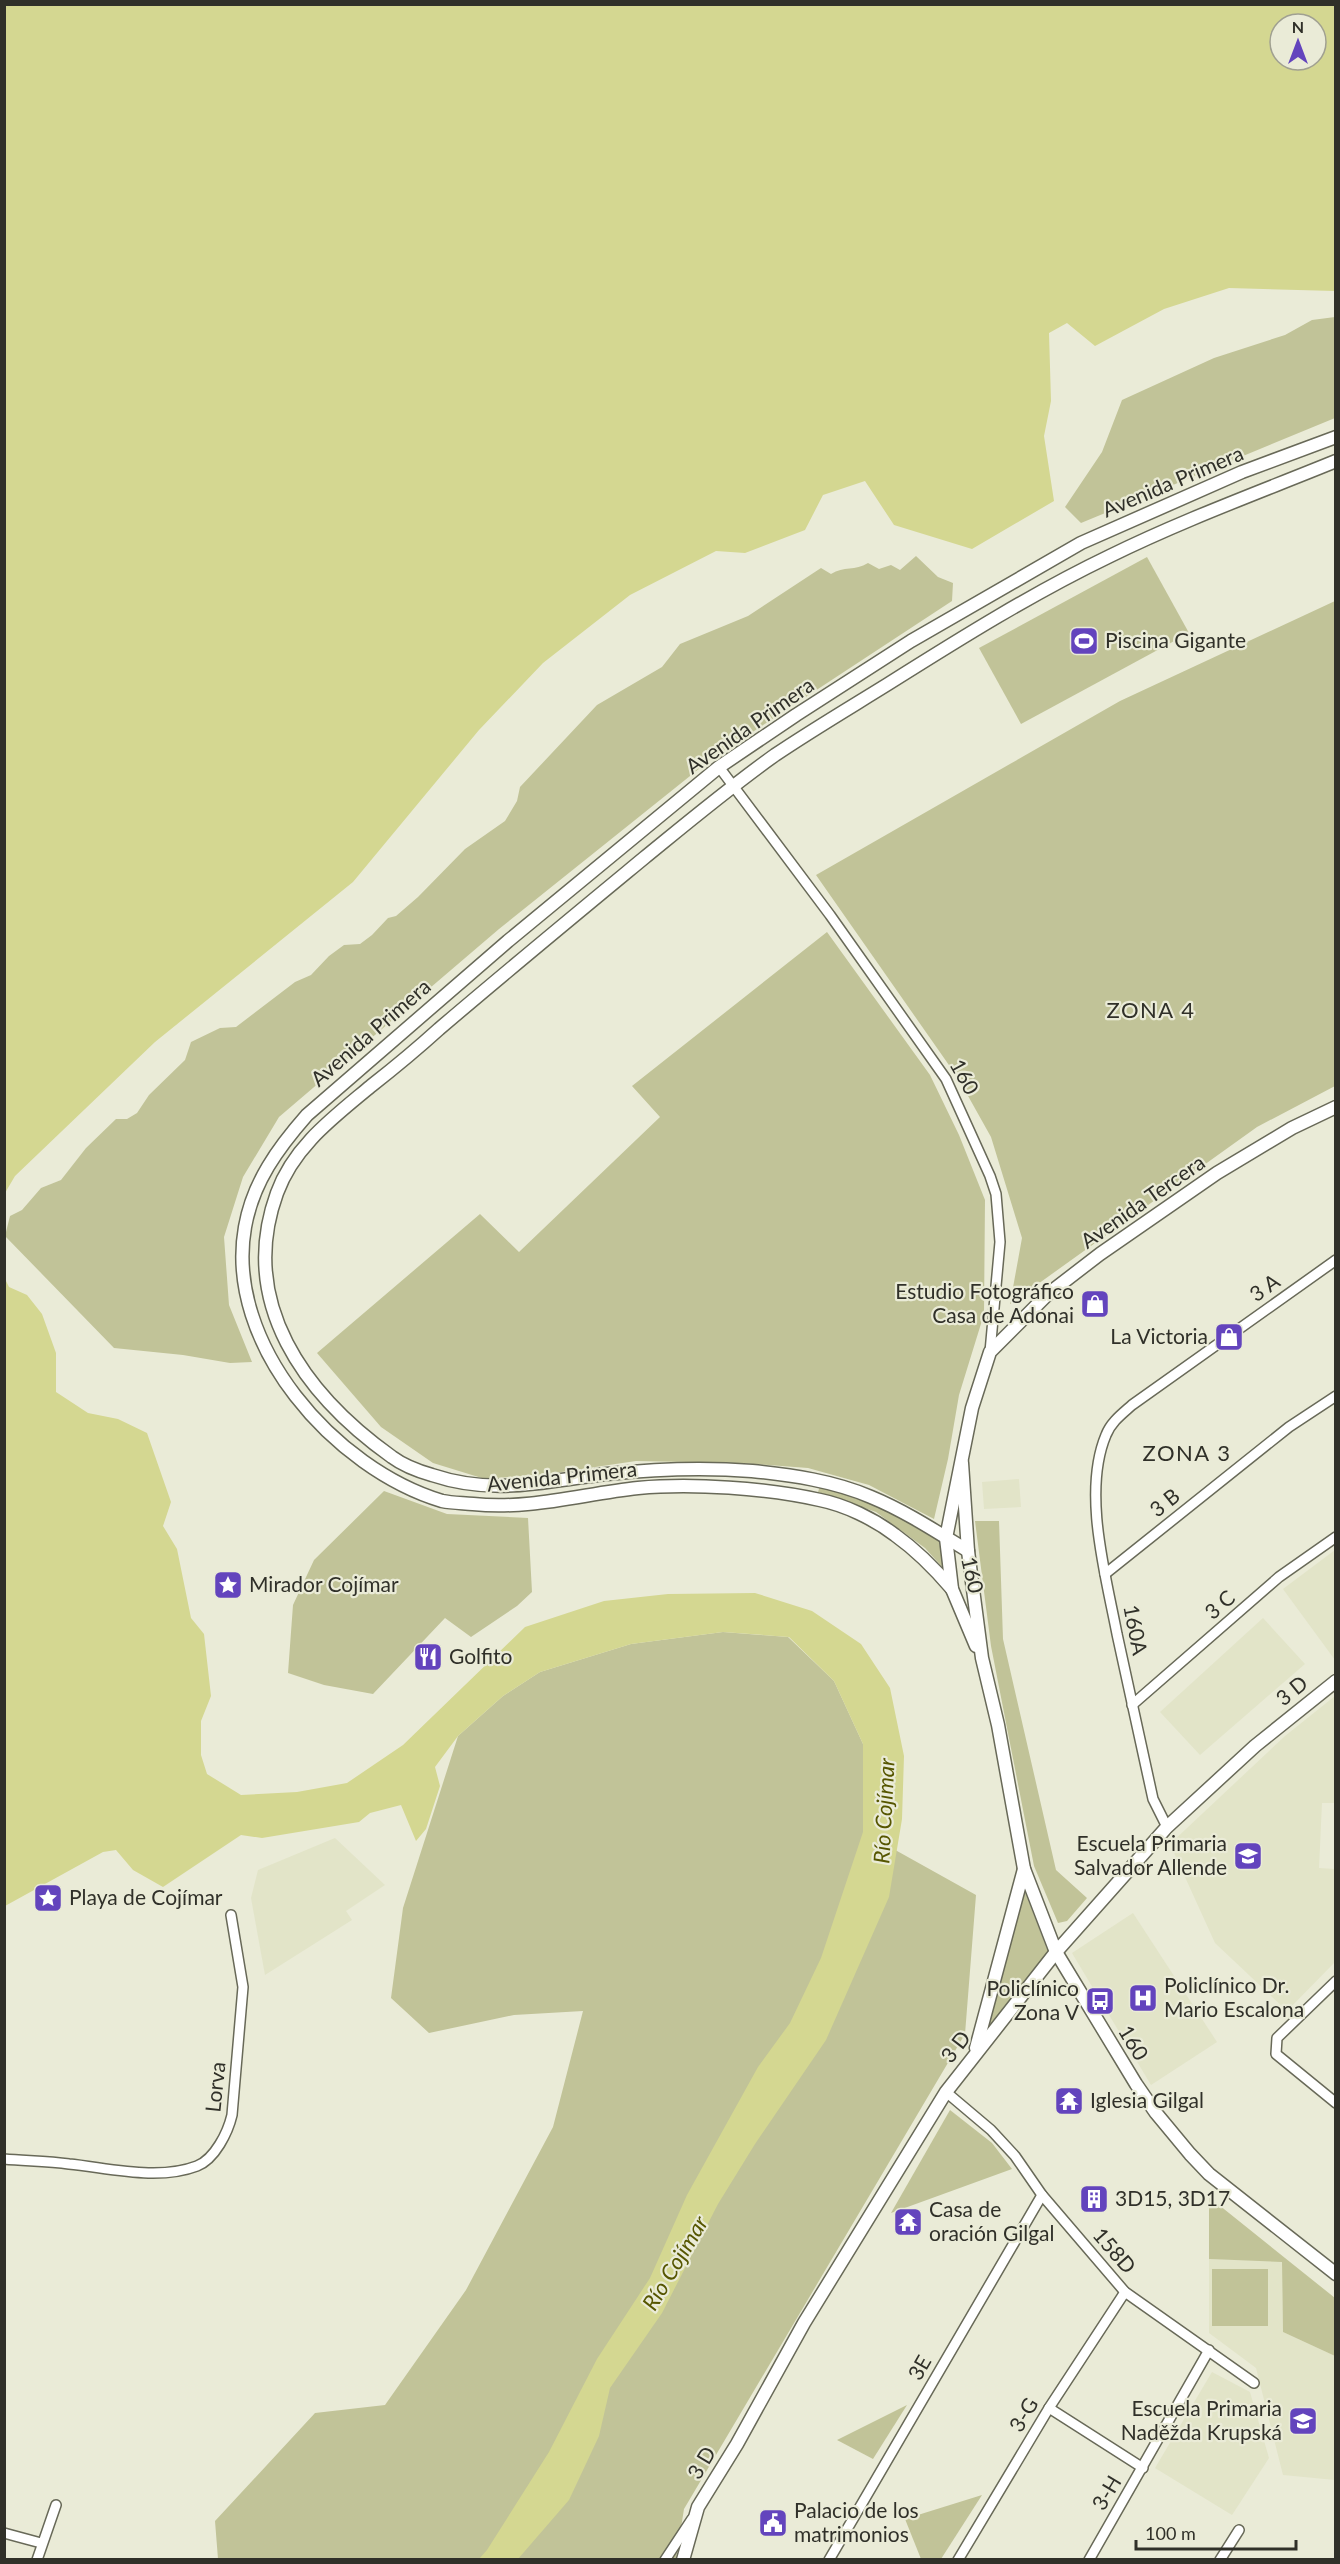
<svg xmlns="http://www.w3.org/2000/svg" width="1340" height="2564" viewBox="0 0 1340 2564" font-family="Lato,sans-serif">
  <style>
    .built { fill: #e2e4c8 }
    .green { fill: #c1c398 }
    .water { fill: #d4d791; fill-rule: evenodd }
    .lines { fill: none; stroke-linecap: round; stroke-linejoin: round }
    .street-casing { stroke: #686958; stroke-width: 12 }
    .secondary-casing { stroke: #686958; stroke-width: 15 }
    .street { stroke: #fff; stroke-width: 9 }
    .secondary { stroke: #fff; stroke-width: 12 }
    .labels { text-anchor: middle; stroke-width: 4.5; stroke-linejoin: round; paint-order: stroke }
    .street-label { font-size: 21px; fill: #303029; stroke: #eaebd7 }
    .poi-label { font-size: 21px; fill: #303029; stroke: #eaebd7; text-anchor: start }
    .neighbourhood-label { font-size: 22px; letter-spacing: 1.5px; fill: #303029; stroke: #eaebd7 }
    .water-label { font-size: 22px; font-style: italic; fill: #565600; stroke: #eaebd7 }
  </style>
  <rect width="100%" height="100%" fill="#eaebd7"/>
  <g class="built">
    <path d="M1019,1479L1021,1507L984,1509L982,1482Z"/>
    <path d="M1335,1550V1660L1283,1589Z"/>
    <path d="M1263,1618L1305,1664L1200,1755L1160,1712Z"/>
    <path d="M1335,1696V1803H1322L1319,1868L1335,1869V1962L1287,2011L1215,1943L1170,1844L1285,1736Z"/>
    <path d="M335,1838L385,1885L346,1911L352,1920L265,1975L251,1898L258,1870Z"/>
    <path d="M1133,1913L1217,2042L1151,2085L1072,1953Z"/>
    <path d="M1209,2259L1282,2261L1283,2332L1335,2356V2480L1283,2475L1256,2368L1209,2333Z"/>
    <path d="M1212,2372L1250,2392L1269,2458L1232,2515L1155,2468Z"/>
  </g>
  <g class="green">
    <path d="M1335,317V418L1081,523L1065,507L1102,452L1122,400L1214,358L1285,335L1312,320Z"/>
    <path d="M916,556L938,577L953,583L952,601L710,760L499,929L279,1117L243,1177L224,1237L229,1305L252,1362L230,1363L183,1355L114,1348L5,1236L10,1216L22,1210L41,1188L61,1180L86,1148L116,1119H127L137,1113L149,1095L185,1060L191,1042L220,1028L236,1027L295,982L311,975L329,956L344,945L360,944L372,935L388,918L396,916L418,897L465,849L505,821L517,801L520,787L597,705L662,667L680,644L748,616L821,568L831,574C844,566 855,571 868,563L879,569L891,565L900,570Z"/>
    <path d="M1147,557L1189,633L1021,724L979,648Z"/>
    <path d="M1335,601V1086L1257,1127L1010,1304L1022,1238L991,1137L958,1078L816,875L1120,701Z"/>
    <path d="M827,932L930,1075L959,1135L985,1200L984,1314L959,1395L948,1459L934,1519L869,1485L808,1468L740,1463L636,1461L548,1474L485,1479L433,1463L381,1427L317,1353L480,1214L519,1252L660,1117L632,1086Z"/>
    <path d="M820,1486L880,1507L939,1541L944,1569L925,1548L876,1512L818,1492Z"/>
    <path d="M384,1491L447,1514L528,1518L532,1592L517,1606L471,1637L445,1618L373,1694L324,1685L288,1673L293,1605L314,1560Z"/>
    <path d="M975,1521H999L1003,1639L1056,1870L1087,1898L1067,1921L1058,1923L1034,1866L991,1646Z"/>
    <path d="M723,1632L788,1637L834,1681L863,1744V1832L976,1895L965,2034L684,2509L676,2559H218L215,2521L315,2413L385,2405L466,2290L553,2127L583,2011L514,2015L429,2033L391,1998L403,1908L458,1736L503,1696L540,1672L631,1644Z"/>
    <path d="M1025,1892L1049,1954L988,2027Z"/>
    <path d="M950,2110L992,2143L1012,2169L891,2213Z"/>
    <path d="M1209,2197L1335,2298V2356L1283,2332L1282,2262L1209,2259Z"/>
    <rect x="1212" y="2269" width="56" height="57"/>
    <path d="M907,2405L873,2459L837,2440Z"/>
    <path d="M982,2495L941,2559H921L905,2519Z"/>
  </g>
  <g class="water">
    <path d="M5,4L1335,5V291L1229,288L1164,309L1095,346L1067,323L1049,333L1051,401L1044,436L1054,501L972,549L894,525L865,481L823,495L805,530L745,553L716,551L630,595L543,663L479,730L353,882L155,1042L15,1176L5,1193ZM1280,24H1316V60H1280Z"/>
    <path d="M5,1279L9,1287L27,1295L42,1314L56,1353V1392L88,1413L118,1419L147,1433L171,1502L163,1526L177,1549L191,1618L204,1634L211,1696L201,1721V1755L207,1774L241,1795L297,1792L347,1783L403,1745L525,1627L604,1601L668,1594L755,1593L812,1611L861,1644L890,1688L904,1756L902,1819L889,1897L826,2040L755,2144L718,2204L662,2313L610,2388L599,2436L569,2500L518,2559H479L487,2550L549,2452L597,2359L650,2278L687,2195L758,2067L790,2023L821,1958L863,1832V1744L834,1681L789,1637L723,1632L631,1644L540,1672L503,1696L458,1736L435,1767L440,1786L426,1829L416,1841L401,1805L370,1813L359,1822L262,1838L241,1835L163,1887L133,1870L116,1850L103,1852L5,1906Z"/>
  </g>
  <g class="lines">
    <g class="street-casing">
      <g id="street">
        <path d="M719,767L830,915L946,1079L990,1176L996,1194L1000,1242L990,1352"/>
        <path d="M1105,1574L1289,1427L1336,1396"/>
        <path d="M1132,1705L1279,1577L1336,1537"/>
        <path d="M1167,1827L1153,1799C1141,1744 1129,1689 1117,1634C1106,1576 1082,1492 1106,1435C1111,1422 1122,1414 1132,1405L1336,1260"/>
        <path d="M1336,1981L1277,2038L1276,2054L1336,2103"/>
        <path d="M946,2092L991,2130L1015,2156L1042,2195L1125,2292L1254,2383"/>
        <path d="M4,2159C26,2161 48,2161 69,2164C109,2168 158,2181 197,2166C215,2159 228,2132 232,2115L243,1987L231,1915"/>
        <path d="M1049,2408L1143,2468"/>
        <path d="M4,2533L41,2543"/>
        <path d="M37,2560L56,2505"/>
        <path d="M665,2560L692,2519"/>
        <path d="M829,2560L1042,2195"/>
        <path d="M958,2560L1049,2408L1125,2292"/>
        <path d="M1089,2560L1209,2350"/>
        <path d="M1220,2560L1239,2530"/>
      </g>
    </g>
    <g class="secondary-casing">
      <g id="secondary">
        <path d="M962,1463L968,1551L982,1658L998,1725L1024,1869L1056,1952L1136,2084L1156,2113L1190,2154L1209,2174L1336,2274"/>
        <path d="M968,1551C937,1532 905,1511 871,1497C834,1481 792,1475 752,1471C704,1467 655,1469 607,1474C544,1481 495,1496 432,1475C418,1471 404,1466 392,1457C305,1395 237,1303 277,1193C294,1146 334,1117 371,1086C394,1068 417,1049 439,1029C507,971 575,915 644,858C687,823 730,787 775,755C812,730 851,707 888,684C961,638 1033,593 1110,556C1183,520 1260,492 1336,461"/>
        <path d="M952,1589C935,1569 916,1550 895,1535C874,1519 845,1505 820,1500C766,1488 692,1483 638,1488C582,1494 530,1510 473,1504C463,1503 452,1503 442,1501C335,1469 224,1344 245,1227C253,1182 278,1148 307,1115L508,941L719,767L796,715L911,641L1081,543L1242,472L1336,437"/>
        <path d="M976,1646L952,1589L946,1538L972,1408L990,1352L1048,1294L1100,1254L1217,1173L1292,1128L1336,1107"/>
        <path d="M976,2048L1024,1869"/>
        <path d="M683,2560L698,2507L737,2444L804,2323L946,2092L1056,1952L1167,1827L1255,1746L1336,1681"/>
      </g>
    </g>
    <use href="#street" class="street"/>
    <use href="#secondary" class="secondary"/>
  </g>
  <defs>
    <g id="stadium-square" transform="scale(1.5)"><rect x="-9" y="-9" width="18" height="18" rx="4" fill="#6344bd" stroke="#eaebd7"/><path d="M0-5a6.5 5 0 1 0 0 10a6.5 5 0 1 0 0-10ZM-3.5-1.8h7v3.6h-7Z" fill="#fff"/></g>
    <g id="shop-square" transform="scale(1.5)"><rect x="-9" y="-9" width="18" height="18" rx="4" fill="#6344bd" stroke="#eaebd7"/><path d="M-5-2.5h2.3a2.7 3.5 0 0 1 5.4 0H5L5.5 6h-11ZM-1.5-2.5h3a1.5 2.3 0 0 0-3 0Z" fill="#fff"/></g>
    <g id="sight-square" transform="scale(1.5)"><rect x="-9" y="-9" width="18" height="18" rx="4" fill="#6344bd" stroke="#eaebd7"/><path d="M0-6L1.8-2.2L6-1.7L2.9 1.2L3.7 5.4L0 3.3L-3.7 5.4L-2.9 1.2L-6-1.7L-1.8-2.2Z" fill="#fff"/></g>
    <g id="restaurant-square" transform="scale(1.5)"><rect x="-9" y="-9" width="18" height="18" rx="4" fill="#6344bd" stroke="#eaebd7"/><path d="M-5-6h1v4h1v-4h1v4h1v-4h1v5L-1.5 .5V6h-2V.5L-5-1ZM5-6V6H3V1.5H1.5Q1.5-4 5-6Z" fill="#fff"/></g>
    <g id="school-square" transform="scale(1.5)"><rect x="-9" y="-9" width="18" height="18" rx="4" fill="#6344bd" stroke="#eaebd7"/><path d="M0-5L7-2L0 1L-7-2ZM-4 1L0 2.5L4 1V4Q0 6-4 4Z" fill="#fff"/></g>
    <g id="hospital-square" transform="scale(1.5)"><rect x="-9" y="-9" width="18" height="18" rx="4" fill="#6344bd" stroke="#eaebd7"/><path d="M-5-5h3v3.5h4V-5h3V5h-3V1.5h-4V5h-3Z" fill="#fff"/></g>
    <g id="bus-square" transform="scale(1.5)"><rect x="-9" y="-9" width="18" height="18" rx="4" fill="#6344bd" stroke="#eaebd7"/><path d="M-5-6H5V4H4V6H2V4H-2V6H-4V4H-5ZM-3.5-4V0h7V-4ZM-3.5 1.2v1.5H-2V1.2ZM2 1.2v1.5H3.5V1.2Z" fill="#fff"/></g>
    <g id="temple-square" transform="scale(1.5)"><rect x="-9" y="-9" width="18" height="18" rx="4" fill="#6344bd" stroke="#eaebd7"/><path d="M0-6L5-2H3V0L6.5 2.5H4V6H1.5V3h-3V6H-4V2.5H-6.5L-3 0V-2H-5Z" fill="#fff"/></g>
    <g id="building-square" transform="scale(1.5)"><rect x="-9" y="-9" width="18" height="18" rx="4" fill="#6344bd" stroke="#eaebd7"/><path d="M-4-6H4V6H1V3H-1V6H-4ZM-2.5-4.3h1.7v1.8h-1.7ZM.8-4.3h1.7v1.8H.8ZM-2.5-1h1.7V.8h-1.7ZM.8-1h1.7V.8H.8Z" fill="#fff"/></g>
    <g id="civic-square" transform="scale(1.5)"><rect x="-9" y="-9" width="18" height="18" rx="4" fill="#6344bd" stroke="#eaebd7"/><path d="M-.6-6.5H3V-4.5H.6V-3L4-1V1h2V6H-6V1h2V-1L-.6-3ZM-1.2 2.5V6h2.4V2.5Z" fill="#fff"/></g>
  </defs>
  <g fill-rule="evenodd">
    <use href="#stadium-square" x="1084" y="641"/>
    <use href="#shop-square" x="1095" y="1304"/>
    <use href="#shop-square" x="1229" y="1337"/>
    <use href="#sight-square" x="228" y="1585"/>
    <use href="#restaurant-square" x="428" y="1657"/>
    <use href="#school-square" x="1248" y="1856"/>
    <use href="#sight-square" x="48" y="1898"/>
    <use href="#hospital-square" x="1143" y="1998"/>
    <use href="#bus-square" x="1100" y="2001"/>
    <use href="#temple-square" x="1069" y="2101"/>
    <use href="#building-square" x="1094" y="2199"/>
    <use href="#temple-square" x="908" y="2222"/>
    <use href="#school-square" x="1303" y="2421"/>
    <use href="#civic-square" x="773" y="2523"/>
  </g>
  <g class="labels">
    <g class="street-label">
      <text transform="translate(1173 482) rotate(-23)" y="7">Avenida Primera</text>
      <text transform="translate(750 726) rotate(-35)" y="7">Avenida Primera</text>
      <text transform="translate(371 1033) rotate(-41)" y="7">Avenida Primera</text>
      <text transform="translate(964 1077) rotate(61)" y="7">160</text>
      <text transform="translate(1143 1202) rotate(-35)" y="7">Avenida Tercera</text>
      <text transform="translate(1265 1288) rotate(-35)" y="7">3 A</text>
      <text transform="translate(562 1477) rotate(-6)" y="7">Avenida Primera</text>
      <text transform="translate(1165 1503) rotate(-39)" y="7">3 B</text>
      <text transform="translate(972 1575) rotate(77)" y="7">160</text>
      <text transform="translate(1220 1605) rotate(-41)" y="7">3 C</text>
      <text transform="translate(1135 1630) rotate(79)" y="7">160A</text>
      <text transform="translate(1292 1691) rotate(-39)" y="7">3 D</text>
      <text transform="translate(1133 2043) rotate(59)" y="7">160</text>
      <text transform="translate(956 2047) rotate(-52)" y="7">3 D</text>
      <text transform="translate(216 2087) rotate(-84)" y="7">Lorva</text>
      <text transform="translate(1114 2251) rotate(49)" y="7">158D</text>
      <text transform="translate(920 2368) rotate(-60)" y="7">3E</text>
      <text transform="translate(1024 2415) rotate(-59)" y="7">3-G</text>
      <text transform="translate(702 2463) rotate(-59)" y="7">3 D</text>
      <text transform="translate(1107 2493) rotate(-59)" y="7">3-H</text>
    </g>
    <g class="poi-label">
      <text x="1105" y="648">Piscina Gigante</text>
      <text x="1074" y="1299" text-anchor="end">Estudio Fotográfico<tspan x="1074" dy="24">Casa de Adonai</tspan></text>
      <text x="1208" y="1344" text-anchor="end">La Victoria</text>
      <text x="249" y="1592">Mirador Cojímar</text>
      <text x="449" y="1664">Golfito</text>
      <text x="1227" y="1851" text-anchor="end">Escuela Primaria<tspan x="1227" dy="24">Salvador Allende</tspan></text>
      <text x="69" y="1905">Playa de Cojímar</text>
      <text x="1164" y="1993">Policlínico Dr.<tspan x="1164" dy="24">Mario Escalona</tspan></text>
      <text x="1079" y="1996" text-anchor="end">Policlínico<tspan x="1079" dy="24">Zona V</tspan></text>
      <text x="1090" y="2108">Iglesia Gilgal</text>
      <text x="1115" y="2206">3D15, 3D17</text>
      <text x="929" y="2217">Casa de<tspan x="929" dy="24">oración Gilgal</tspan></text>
      <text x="1282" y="2416" text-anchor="end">Escuela Primaria<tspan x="1282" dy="24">Naděžda Krupská</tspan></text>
      <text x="794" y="2518">Palacio de los<tspan x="794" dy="24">matrimonios</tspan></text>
    </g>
    <g class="neighbourhood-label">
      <text x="1151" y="1018">ZONA 4</text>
      <text x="1187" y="1461">ZONA 3</text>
    </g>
    <g class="water-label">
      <text transform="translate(884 1811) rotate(-87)" y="8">Río Cojímar</text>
      <text transform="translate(675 2263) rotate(-59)" y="8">Río Cojímar</text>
    </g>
  </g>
  <rect width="1340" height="2564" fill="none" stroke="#303029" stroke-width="12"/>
  <g transform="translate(1298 42)"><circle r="28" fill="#eaebd7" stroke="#a0a091" stroke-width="1.5"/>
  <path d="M0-4.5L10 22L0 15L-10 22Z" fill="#6344bd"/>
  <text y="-9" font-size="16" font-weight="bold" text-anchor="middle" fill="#303029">N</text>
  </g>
  <path d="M1136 2540v9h160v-9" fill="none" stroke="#303029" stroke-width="3"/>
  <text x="1145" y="2540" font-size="18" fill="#303029" stroke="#eaebd7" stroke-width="4.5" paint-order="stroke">100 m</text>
</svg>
